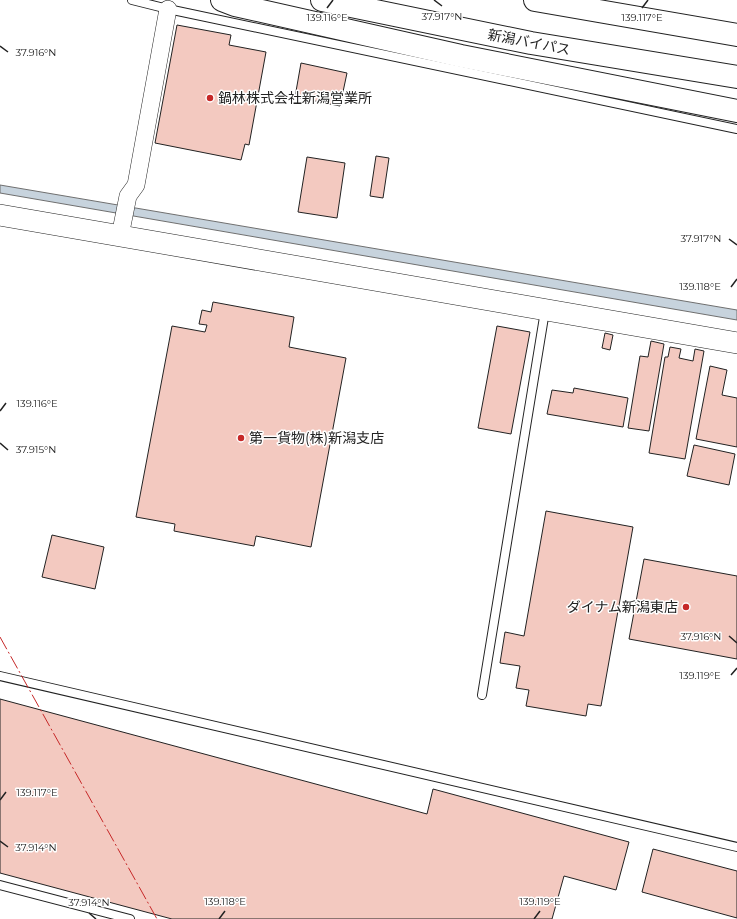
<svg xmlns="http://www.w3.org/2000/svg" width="737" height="919" viewBox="0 0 737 919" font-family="Montserrat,'Noto Sans JP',sans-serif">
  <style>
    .water { fill: #c7d3dd; stroke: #6f6f6f }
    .building { fill: #f3c9c0; stroke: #222 }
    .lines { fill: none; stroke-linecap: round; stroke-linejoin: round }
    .service-casing { stroke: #222; stroke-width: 10 }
    .minor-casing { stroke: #222; stroke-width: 18 }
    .tertiary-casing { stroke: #222; stroke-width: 22 }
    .trunk-casing { stroke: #222; stroke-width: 24 }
    .service { stroke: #fff; stroke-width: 8 }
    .minor { stroke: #fff; stroke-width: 17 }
    .tertiary { stroke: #fff; stroke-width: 21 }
    .trunk { stroke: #fff; stroke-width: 22 }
    .power { stroke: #c62828; stroke-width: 1; stroke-dasharray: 14 3 2 3; stroke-linecap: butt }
    .ticks { fill: none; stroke: #222; stroke-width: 1.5 }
    .poi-dot { fill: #c62828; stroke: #fff; stroke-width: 1.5 }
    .labels { text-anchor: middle; stroke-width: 3; stroke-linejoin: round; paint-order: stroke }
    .street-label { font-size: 14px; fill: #222; stroke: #fff }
    .poi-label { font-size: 14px; fill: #222; stroke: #fff; text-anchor: start }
    .ticks-label { font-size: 10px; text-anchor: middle; fill: #222; stroke: #fff; stroke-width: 3; stroke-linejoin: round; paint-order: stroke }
  </style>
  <rect width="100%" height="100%" fill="#fff"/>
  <path class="water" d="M0,185L737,310V320L0,193Z"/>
  <g class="building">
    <path d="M177,25L231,35L229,45L266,52L249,145L245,144L241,160L155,143Z"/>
    <path d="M301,63L347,73L340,106L295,97Z"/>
    <path d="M376,156L389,158L383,198L370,196Z"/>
    <path d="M307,157L345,163L337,218L298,212Z"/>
    <path d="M213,302L294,317L289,347L346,358L311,547L256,536L254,546L174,531L175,524L136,517L172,326L205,332L207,325L199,324L202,310L211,312Z"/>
    <path d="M497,326L530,332L511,434L478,428Z"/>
    <path d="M605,333L613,335L610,350L602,348Z"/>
    <path d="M651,341L664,344L649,431L628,428L640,356L648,357Z"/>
    <path d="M670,347L681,349L679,358L693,361L695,349L704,351L685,459L649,453L665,357H668Z"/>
    <path d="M710,366L727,370L722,395L737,398V447L696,439Z"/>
    <path d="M574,388L628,398L623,427L547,414L552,390L573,393Z"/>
    <path d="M694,445L735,454L729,485L687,476Z"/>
    <path d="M546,511L633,527L601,706L588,704L586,716L526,706L529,690L516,688L520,666L500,663L505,632L524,636Z"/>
    <path d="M52,535L104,547L95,589L42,577Z"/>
    <path d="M644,559L737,576V659L629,639Z"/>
    <path d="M0,699L427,814L433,789L629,842L616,890L564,876L552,919H172L0,873Z"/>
    <path d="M653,849L737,871V918L642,892Z"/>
  </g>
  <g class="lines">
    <g class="service-casing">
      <g id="service">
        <path d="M132,0L168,9L737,129"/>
        <path d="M0,676L737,847"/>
        <path d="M482,695L545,311"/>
        <path d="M0,885L130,919"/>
      </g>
    </g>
    <g class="minor-casing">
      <path id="minor" d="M120,236L128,196L136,185L168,9"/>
    </g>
    <g class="tertiary-casing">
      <path id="tertiary" d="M0,215L737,343"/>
    </g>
    <g class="trunk-casing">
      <g id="trunk">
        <path d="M222,0L235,5L461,56L737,111"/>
        <path d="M322,0L531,43L737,77"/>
        <path d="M535,0L737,35"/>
      </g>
    </g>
    <use href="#service" class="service"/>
    <use href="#minor" class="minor"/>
    <use href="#tertiary" class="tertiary"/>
    <use href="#trunk" class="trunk"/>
    <path class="power" d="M0,637L157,919"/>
  </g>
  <path class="ticks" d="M434,0L442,6M327,8L333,0M642,8L648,0M0,46L8,52M729,239L737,245M731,287L737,279M0,411L6,403M0,443L8,450M729,636L737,643M731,675L737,668M0,800L6,792M0,841L8,847M89,913L96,919M219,919L225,911M534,919L540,911"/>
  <g class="poi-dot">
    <circle cx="210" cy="98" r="4"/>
    <circle cx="241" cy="438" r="4"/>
    <circle cx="686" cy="607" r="4"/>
  </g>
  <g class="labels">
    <g class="street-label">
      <text transform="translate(529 42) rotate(11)" y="5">新潟バイパス</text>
    </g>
    <g class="poi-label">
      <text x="218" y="103">鍋林株式会社新潟営業所</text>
      <text x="249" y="443">第一貨物(株)新潟支店</text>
      <text x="678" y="612" text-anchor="end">ダイナム新潟東店</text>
    </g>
  </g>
  <g class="ticks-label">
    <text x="442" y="20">37.917°N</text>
    <text x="327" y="21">139.116°E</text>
    <text x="642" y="21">139.117°E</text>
    <text x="36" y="56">37.916°N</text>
    <text x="701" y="242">37.917°N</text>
    <text x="700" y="290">139.118°E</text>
    <text x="37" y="407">139.116°E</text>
    <text x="36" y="453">37.915°N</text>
    <text x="701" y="640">37.916°N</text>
    <text x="700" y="679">139.119°E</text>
    <text x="37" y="796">139.117°E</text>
    <text x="36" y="851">37.914°N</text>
    <text x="225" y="905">139.118°E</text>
    <text x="540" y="905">139.119°E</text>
    <text x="89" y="906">37.914°N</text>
  </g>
</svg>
